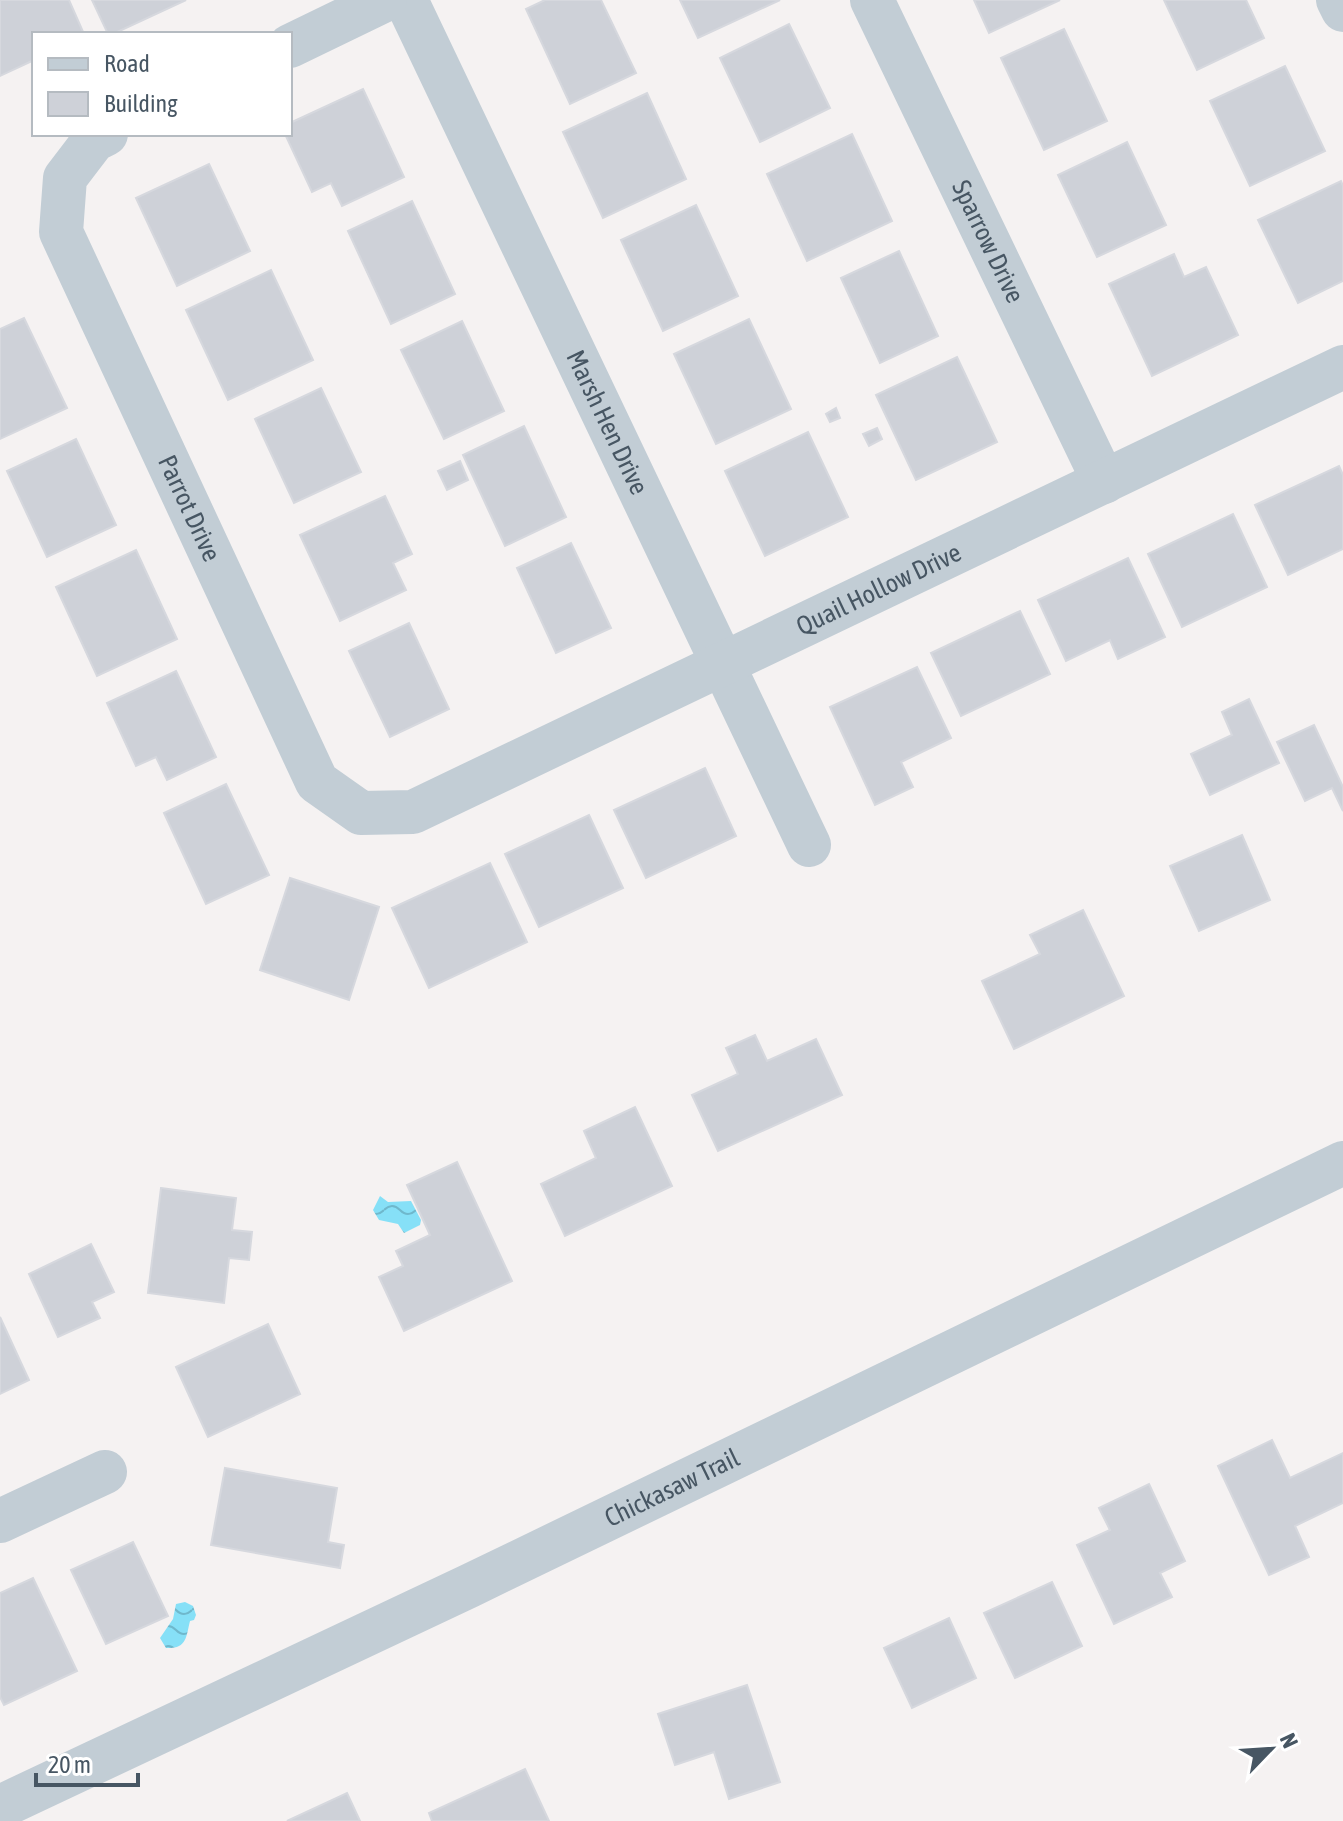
<svg xmlns="http://www.w3.org/2000/svg" width="1343" height="1821" viewBox="0 0 1343 1821" font-family="'Asap Condensed',sans-serif">
  <style>
    .water { fill: url(#water-waves) }
    .building { fill: #ced1d8; stroke: #d6d8de; stroke-width: 2 }
    .lines { fill: none; stroke-linecap: round; stroke-linejoin: round }
    .minor { stroke: #c2cdd5; stroke-width: 44 }
    .labels { text-anchor: middle; stroke-width: 6; stroke-linejoin: round; paint-order: stroke }
    .street-label { font-size: 26px; fill: #475663; stroke: #fff }
  </style>
  <defs>
    <pattern id="water-waves" width="16" height="10" patternUnits="userSpaceOnUse" patternTransform="scale(2)"><rect width="16" height="10" fill="#86e0f7"/><path d="M0 5q4-4 8 0t8 0" fill="none" stroke="#6fb8cc"/></pattern>
  </defs>
  <rect width="100%" height="100%" fill="#f5f2f2"/>
  <g class="water">
    <path d="M380,1196L388,1202L411,1201L421,1220L420,1225L404,1233L398,1224L379,1220L373,1210Z"/>
    <path d="M185,1602L193,1606L196,1615L194,1620L190,1621C186,1637 187,1649 166,1648L160,1638L173,1619L176,1604Z"/>
  </g>
  <g class="building">
    <path d="M0,0H69L84,34H34V60L0,76Z"/>
    <path d="M92,0H186L113,34H108Z"/>
    <path d="M545,0H601L636,73L570,104L526,9Z"/>
    <path d="M680,0H780L698,38Z"/>
    <path d="M974,0H1060L989,33Z"/>
    <path d="M1164,0H1246L1264,38L1197,70Z"/>
    <path d="M789,24L830,108L760,142L720,58Z"/>
    <path d="M1064,29L1107,121L1044,150L1001,58Z"/>
    <path d="M1285,66L1325,151L1250,186L1210,101Z"/>
    <path d="M363,89L404,177L342,206L331,183L312,192L285,134H290V123Z"/>
    <path d="M647,93L686,179L603,218L563,132Z"/>
    <path d="M852,134L892,221L807,261L767,174Z"/>
    <path d="M1127,142L1166,225L1097,257L1058,175Z"/>
    <path d="M209,164L250,251L177,286L136,198Z"/>
    <path d="M1341,181L1343,186V281L1298,303L1258,220Z"/>
    <path d="M412,201L455,294L391,324L348,231Z"/>
    <path d="M696,205L738,296L663,331L621,240Z"/>
    <path d="M899,251L938,336L880,363L841,278Z"/>
    <path d="M1174,254L1184,277L1206,267L1238,335L1152,376L1109,284Z"/>
    <path d="M271,270L313,360L228,400L186,310Z"/>
    <path d="M24,318L67,408L0,439V329Z"/>
    <path d="M749,319L791,409L716,444L674,354Z"/>
    <path d="M462,321L504,411L444,439L401,350Z"/>
    <path d="M957,357L997,442L916,480L876,395Z"/>
    <path d="M321,388L361,472L294,503L255,419Z"/>
    <path d="M836,408L840,418L830,422L826,414Z"/>
    <path d="M524,426L566,517L505,546L463,455Z"/>
    <path d="M877,428L882,439L869,446L863,434Z"/>
    <path d="M808,432L848,517L765,556L725,471Z"/>
    <path d="M76,439L116,525L47,557L7,471Z"/>
    <path d="M460,461L468,480L447,490L438,471Z"/>
    <path d="M1339,466L1343,475V549L1288,575L1255,505Z"/>
    <path d="M385,496L412,554L393,563L406,590L340,621L300,535Z"/>
    <path d="M1233,514L1267,587L1182,627L1148,554Z"/>
    <path d="M571,543L611,628L556,653L517,568Z"/>
    <path d="M136,550L177,639L97,676L56,587Z"/>
    <path d="M1128,558L1165,637L1118,659L1110,640L1066,661L1038,600Z"/>
    <path d="M1020,611L1050,674L961,716L931,653Z"/>
    <path d="M409,623L449,709L390,737L349,651Z"/>
    <path d="M917,667L951,738L901,762L913,787L875,805L830,707Z"/>
    <path d="M176,671L216,757L167,780L156,757L136,766L107,703Z"/>
    <path d="M1249,699L1279,763L1210,795L1191,754L1232,735L1222,712Z"/>
    <path d="M1314,725L1343,787V811L1332,788L1305,801L1277,742Z"/>
    <path d="M705,768L736,836L646,878L614,810Z"/>
    <path d="M226,784L269,875L206,904L164,813Z"/>
    <path d="M589,815L623,888L539,927L505,854Z"/>
    <path d="M1242,835L1270,900L1199,931L1170,866Z"/>
    <path d="M490,863L527,942L429,988L392,908Z"/>
    <path d="M290,878L379,907L349,1000L260,970Z"/>
    <path d="M1083,910L1124,996L1014,1049L982,981L1040,954L1030,935Z"/>
    <path d="M755,1035L767,1061L816,1039L842,1095L718,1151L692,1095L738,1074L726,1048Z"/>
    <path d="M635,1107L672,1186L565,1236L541,1184L596,1158L584,1131Z"/>
    <path d="M457,1162L512,1281L404,1331L379,1277L403,1266L396,1251L430,1235L407,1185Z"/>
    <path d="M161,1188L236,1198L232,1230L252,1232L249,1260L229,1258L224,1303L148,1293Z"/>
    <path d="M91,1244L114,1292L92,1302L100,1318L58,1337L29,1274Z"/>
    <path d="M0,1317L29,1380L0,1394Z"/>
    <path d="M268,1324L300,1394L208,1437L176,1367Z"/>
    <path d="M1272,1440L1290,1478L1343,1453V1503L1295,1526L1309,1557L1269,1575L1218,1466Z"/>
    <path d="M225,1468L337,1488L328,1542L344,1545L340,1568L211,1545Z"/>
    <path d="M1149,1484L1185,1561L1160,1573L1172,1597L1114,1624L1077,1545L1110,1530L1099,1508Z"/>
    <path d="M133,1542L168,1616L106,1644L71,1570Z"/>
    <path d="M33,1578L77,1671L4,1705L0,1697V1593Z"/>
    <path d="M1052,1582L1082,1646L1015,1678L984,1613Z"/>
    <path d="M949,1618L976,1678L912,1708L884,1648Z"/>
    <path d="M747,1685L780,1782L729,1799L714,1752L675,1765L658,1714Z"/>
    <path d="M525,1769L549,1821H432L429,1813Z"/>
    <path d="M347,1793L360,1821H287Z"/>
  </g>
  <g class="lines">
    <g class="minor">
      <path id="s1" d="M406,0L809,845"/>
      <path id="s2" d="M872,0L1104,482"/>
      <path d="M1338,0L1343,10"/>
      <path d="M290,46L385,0"/>
      <path id="s3" d="M106,134L94,140L65,178L61,232L317,782L361,813L413,812L1343,367"/>
      <path d="M0,1521L105,1472"/>
      <path id="s4" d="M0,1807L469,1586L1343,1163"/>
    </g>
  </g>
  <g class="labels">
    <g class="street-label">
      <text dy="9" stroke="none"><textPath href="#s2" startOffset="268">Sparrow Drive</textPath></text>
      <text dy="9" stroke="none"><textPath href="#s1" startOffset="468">Marsh Hen Drive</textPath></text>
      <text dy="9" stroke="none"><textPath href="#s3" startOffset="420">Parrot Drive</textPath></text>
      <text dy="9" stroke="none"><textPath href="#s3" startOffset="1344">Quail Hollow Drive</textPath></text>
      <text dy="9" stroke="none"><textPath href="#s4" startOffset="744">Chickasaw Trail</textPath></text>
    </g>
  </g>
  <rect x="32" y="32" width="260" height="104" fill="#ffffff" stroke="#b5bbc1" stroke-width="2"/>
  <rect x="48" y="58" width="40" height="12" fill="#c2cdd5" stroke="#b5bbc1" stroke-width="2"/>
  <text x="104" y="72" font-size="24" fill="#475663">Road</text>
  <rect x="48" y="92" width="40" height="24" fill="#ced1d8" stroke="#b5bbc1" stroke-width="2"/>
  <text x="104" y="112" font-size="24" fill="#475663">Building</text>
  <g transform="translate(1271 1749) rotate(65)" stroke="#ffffff" stroke-width="6" paint-order="stroke">
  <path d="M0-6L14 30L0 20L-14 30Z" fill="#475663"/>
  <text y="-12" font-size="22" font-weight="bold" text-anchor="middle" fill="#475663">N</text>
  </g>
  <path d="M36 1773v12h102v-12" fill="none" stroke="#475663" stroke-width="4"/>
  <text x="48" y="1773" font-size="24" fill="#475663" stroke="#ffffff" stroke-width="6" paint-order="stroke">20 m</text>
</svg>
